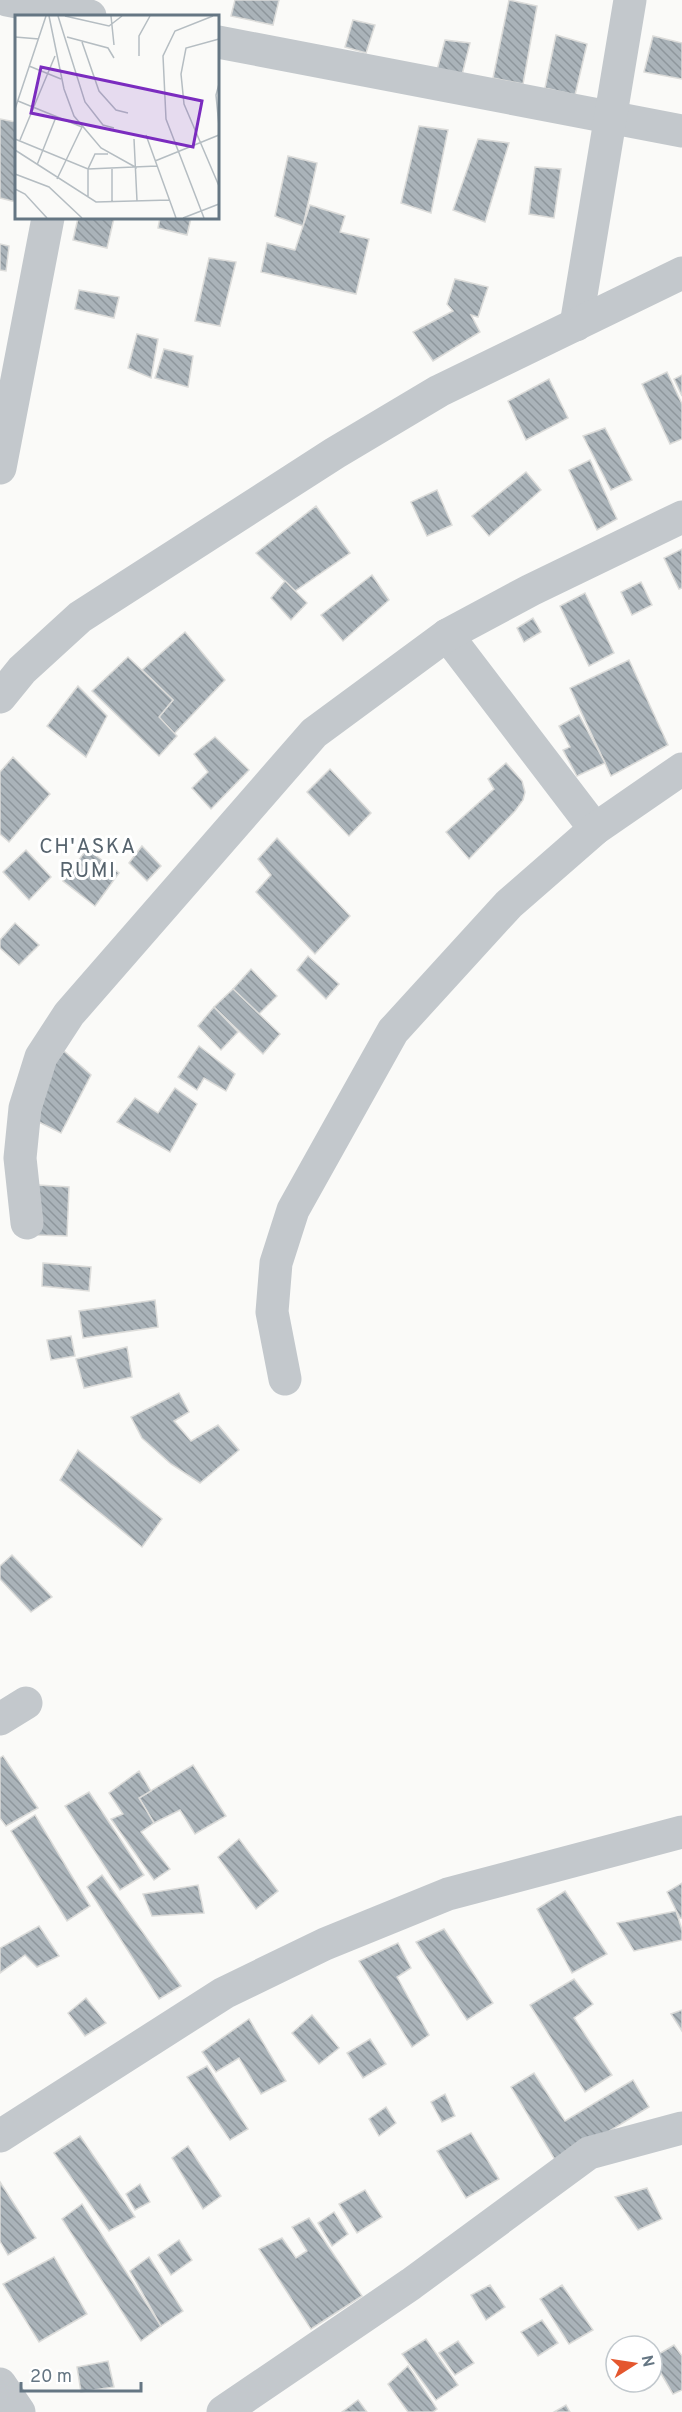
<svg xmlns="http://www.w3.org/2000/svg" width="682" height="2412" viewBox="0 0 682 2412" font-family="Overpass,sans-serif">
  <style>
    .building { fill: url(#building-back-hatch); stroke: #dcdcda; stroke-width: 1.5 }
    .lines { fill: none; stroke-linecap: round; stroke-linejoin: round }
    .minor { stroke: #c3c8cc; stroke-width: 33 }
    .labels { text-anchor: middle; stroke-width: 6; stroke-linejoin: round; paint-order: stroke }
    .neighbourhood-label { font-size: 21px; letter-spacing: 1.5px; fill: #57646e; stroke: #fff }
    .inset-road { fill: none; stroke: #b5bdc2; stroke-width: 1.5 }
    .view { fill: #7b2cbf; fill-opacity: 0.15; stroke: #7b2cbf; stroke-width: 3 }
    .inset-edge { fill: none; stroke: #657683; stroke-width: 3 }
  </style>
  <defs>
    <pattern id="building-back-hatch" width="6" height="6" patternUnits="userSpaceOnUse" patternTransform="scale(1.5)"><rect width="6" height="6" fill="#aab3b9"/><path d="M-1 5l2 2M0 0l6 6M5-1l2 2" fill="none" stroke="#8e969c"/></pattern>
  </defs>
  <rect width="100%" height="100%" fill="#fafaf8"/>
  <g class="building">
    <path d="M235,0H279L273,25L231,16Z"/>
    <path d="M509,0L537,6L523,84L493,78Z"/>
    <path d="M353,20L375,25L366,53L345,47Z"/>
    <path d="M556,35L587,44L575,95L545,88Z"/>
    <path d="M653,36L682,43V79L644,72Z"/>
    <path d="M445,40L470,43L462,75L437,70Z"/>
    <path d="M0,119L16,122V202L0,198Z"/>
    <path d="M419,126L448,130L431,213L401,203Z"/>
    <path d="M478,139L509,143L485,222L453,210Z"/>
    <path d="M288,156L317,163L303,226L275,216Z"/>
    <path d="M535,167L561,169L554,218L529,214Z"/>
    <path d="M310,205L345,216L340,232L369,239L356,294L261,272L267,243L295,250Z"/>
    <path d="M78,218H114L107,248L73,240Z"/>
    <path d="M160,218H191L187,235L158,228Z"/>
    <path d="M0,244L9,246L6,271L0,270Z"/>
    <path d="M209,258L236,262L220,326L195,321Z"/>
    <path d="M455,279L488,287L478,317L471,315L480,332L433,361L413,332L453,311L447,304Z"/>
    <path d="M79,290L119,297L114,318L75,309Z"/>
    <path d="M137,334L158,339L151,378L128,368Z"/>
    <path d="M164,349L193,356L188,387L155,378Z"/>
    <path d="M667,372L682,404V439L670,444L642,384Z"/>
    <path d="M682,375V396L674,379Z"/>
    <path d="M549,379L568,418L526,440L508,401Z"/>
    <path d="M605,428L632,480L611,490L583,436Z"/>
    <path d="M590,460L617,519L597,530L569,470Z"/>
    <path d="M526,472L541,490L489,536L472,516Z"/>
    <path d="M437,490L452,525L427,536L411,502Z"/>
    <path d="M316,506L350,553L295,591L256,553Z"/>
    <path d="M682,549V588L679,589L664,558Z"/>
    <path d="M372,575L389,600L343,641L321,615Z"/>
    <path d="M285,581L307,603L291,620L271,598Z"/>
    <path d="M641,582L652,605L632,615L621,592Z"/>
    <path d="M585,593L614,653L589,666L560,606Z"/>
    <path d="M533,618L541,632L524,642L517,628Z"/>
    <path d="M185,632L225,680L174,734L159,717L173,700L142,670Z"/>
    <path d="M128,657L173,700L159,717L177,736L159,756L92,691Z"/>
    <path d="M629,660L668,745L611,776L570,688Z"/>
    <path d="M78,686L107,716L86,757L47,726Z"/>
    <path d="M579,715L605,763L577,776L563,750L570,747L559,726Z"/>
    <path d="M215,737L249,770L211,809L192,788L208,772L194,754Z"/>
    <path d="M13,757L50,794L9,842L0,834V772Z"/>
    <path d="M506,763L522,781L525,792L523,800L515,811L469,859L446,832L494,789L488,779Z"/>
    <path d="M330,769L371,813L349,836L307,792Z"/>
    <path d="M277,838L350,916L315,954L256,892L271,875L258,859Z"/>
    <path d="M142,846L161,866L147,881L129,863Z"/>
    <path d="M87,849L119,873L95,906L63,881Z"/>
    <path d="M26,850L51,877L29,900L3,872Z"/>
    <path d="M15,923L39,945L19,965L0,948V940Z"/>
    <path d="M308,956L339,984L326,999L297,970Z"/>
    <path d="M251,969L277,996L259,1014L233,989Z"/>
    <path d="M233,989L280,1034L263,1054L214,1007Z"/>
    <path d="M214,1007L238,1032L221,1050L198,1026Z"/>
    <path d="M199,1046L235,1074L226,1091L204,1078L197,1090L178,1077Z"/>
    <path d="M64,1051L91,1075L61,1133L29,1117L41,1081Z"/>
    <path d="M175,1088L197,1104L170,1152L117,1122L135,1098L158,1113Z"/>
    <path d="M38,1185L69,1187L67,1236L37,1235Z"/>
    <path d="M43,1263L91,1267L89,1291L42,1286Z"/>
    <path d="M155,1300L158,1327L83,1338L79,1311Z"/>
    <path d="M71,1336L75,1356L51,1360L47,1340Z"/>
    <path d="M127,1347L132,1377L84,1388L76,1359Z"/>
    <path d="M179,1393L189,1412L174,1421L191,1441L218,1425L239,1450L200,1483L171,1464L142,1438L131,1417Z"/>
    <path d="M78,1450L162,1519L142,1547L60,1480Z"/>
    <path d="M12,1555L52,1597L31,1612L0,1579V1566Z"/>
    <path d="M3,1756L38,1808L6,1826L0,1818V1758Z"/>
    <path d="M193,1765L226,1816L195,1834L180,1810L154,1823L139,1798Z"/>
    <path d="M139,1771L151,1791L139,1798L154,1823L141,1832L170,1869L154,1880L111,1819L123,1814L109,1793Z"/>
    <path d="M89,1792L144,1875L120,1890L65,1806Z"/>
    <path d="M35,1815L90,1906L67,1921L11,1831Z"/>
    <path d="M239,1839L278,1891L256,1909L218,1857Z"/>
    <path d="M102,1875L181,1986L159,1999L87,1887Z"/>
    <path d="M682,1883V1918H680L667,1892Z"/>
    <path d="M198,1885L204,1913L152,1916L143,1894Z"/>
    <path d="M565,1891L607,1954L572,1973L537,1909Z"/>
    <path d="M676,1911L682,1930V1940L634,1951L617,1923Z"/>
    <path d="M39,1926L59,1956L37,1967L25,1955L0,1973V1948Z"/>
    <path d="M444,1929L493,2003L467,2020L416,1942Z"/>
    <path d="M398,1943L411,1968L397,1977L429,2035L412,2047L359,1961Z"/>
    <path d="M574,1979L593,2004L574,2018L612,2075L585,2092L530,2005Z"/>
    <path d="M86,1998L106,2023L85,2036L68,2013Z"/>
    <path d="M682,2010V2031L671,2014Z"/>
    <path d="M312,2015L339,2048L319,2064L292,2033Z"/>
    <path d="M249,2019L286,2081L261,2094L239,2058L216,2072L202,2052Z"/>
    <path d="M370,2039L386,2064L363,2078L347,2053Z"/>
    <path d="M207,2066L248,2129L230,2140L187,2077Z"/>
    <path d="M534,2073L565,2121L633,2080L649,2107L557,2163L511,2087Z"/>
    <path d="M445,2094L455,2116L442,2122L431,2102Z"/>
    <path d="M386,2107L396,2123L379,2136L369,2119Z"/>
    <path d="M471,2133L499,2179L466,2198L437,2151Z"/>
    <path d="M80,2136L135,2217L109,2231L54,2153Z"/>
    <path d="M188,2146L221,2196L203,2209L172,2158Z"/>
    <path d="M0,2182L36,2238L8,2255L0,2241Z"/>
    <path d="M140,2184L150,2202L135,2210L126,2194Z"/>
    <path d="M647,2188L662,2219L638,2230L615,2197Z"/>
    <path d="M365,2190L382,2217L357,2233L339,2204Z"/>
    <path d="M82,2204L161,2326L141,2341L62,2219Z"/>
    <path d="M334,2212L348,2234L332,2246L318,2223Z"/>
    <path d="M309,2218L362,2296L311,2329L259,2249L282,2238L296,2258L307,2251L292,2227Z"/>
    <path d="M179,2240L192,2260L171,2275L158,2255Z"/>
    <path d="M54,2257L87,2314L39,2342L3,2284Z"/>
    <path d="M149,2257L183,2311L161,2326L130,2271Z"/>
    <path d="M490,2285L505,2307L486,2320L471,2295Z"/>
    <path d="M562,2285L593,2330L569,2344L540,2299Z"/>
    <path d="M542,2320L558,2343L538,2356L521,2332Z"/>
    <path d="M426,2339L458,2385L436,2400L402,2354Z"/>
    <path d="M458,2341L474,2363L455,2375L439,2353Z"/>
    <path d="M674,2345L682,2356V2390L673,2394L652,2358Z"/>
    <path d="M108,2361L114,2387L81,2392L77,2367Z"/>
    <path d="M408,2366L437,2409L433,2412H408L388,2384Z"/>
    <path d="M358,2400L367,2412H342Z"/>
    <path d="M566,2405L570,2412H554Z"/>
  </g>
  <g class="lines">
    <g class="minor">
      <path d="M7,0L90,16"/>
      <path d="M218,42L682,131"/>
      <path d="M576,325L630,0"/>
      <path d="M0,468L48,218"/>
      <path d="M447,635L595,829"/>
      <path d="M0,697L22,670L80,617L335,453L439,391L682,273"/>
      <path d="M27,1223L20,1158L25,1108L41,1057L69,1014L314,733L447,635L531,590L682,517"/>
      <path d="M285,1379L272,1312L276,1263L293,1210L393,1031L509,904L595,829L682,769"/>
      <path d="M0,1719L26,1703"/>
      <path d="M0,2136L224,1993L325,1944L448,1894L682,1832"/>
      <path d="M0,2384L19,2412"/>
      <path d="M223,2412L411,2284L589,2153L682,2128"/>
    </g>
  </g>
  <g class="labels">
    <g class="neighbourhood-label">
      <text x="88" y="853">CH'ASKA<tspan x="88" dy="24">RUMI</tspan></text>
    </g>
  </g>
  <g transform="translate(15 15)">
    <rect width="204" height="204" fill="#fafaf8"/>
    <path class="inset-road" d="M34,1L49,74L59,101L86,133L122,153M43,1L70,87L88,110L99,113M50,1L94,11L107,1M96,1L99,30M0,22L24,24M52,22L93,33L99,43M204,24L171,33L166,59L169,89L204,171M67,27L84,76L101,95L113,98M124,41V21L135,1M14,51L46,64M204,69L201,80L204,111M3,86L67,112L42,164M0,94L31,1M131,120L161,203M0,124L73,154L142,151M119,124L122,186M5,125L40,41M0,135L81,187L155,185M140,146L204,120M22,150L41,102M97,154V186M0,159L34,172L67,203M0,174L10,179L32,203M73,182V154L80,139H93M168,203L204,189M189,203L151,104L148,41L160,16L198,1"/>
    <path class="view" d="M26,52L187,86L178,132L16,98Z"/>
    <rect width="204" height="204" class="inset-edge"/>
  </g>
  <g transform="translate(634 2364) rotate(78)"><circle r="28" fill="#ffffff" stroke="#c1c8cd" stroke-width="1.5"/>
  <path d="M0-4.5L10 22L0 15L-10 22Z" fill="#e4572e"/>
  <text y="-9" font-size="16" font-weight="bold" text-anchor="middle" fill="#657683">N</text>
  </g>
  <path d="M21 2382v9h120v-9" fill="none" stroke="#657683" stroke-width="3"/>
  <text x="30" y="2382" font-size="18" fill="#657683" stroke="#ffffff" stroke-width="4.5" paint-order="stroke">20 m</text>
</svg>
